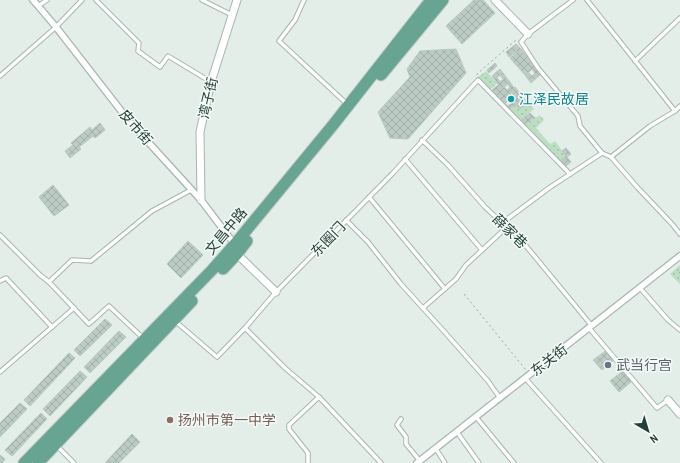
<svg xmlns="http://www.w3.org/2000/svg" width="680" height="463" viewBox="0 0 680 463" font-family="'Archivo Narrow','Noto Sans SC',sans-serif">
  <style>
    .garden { fill: url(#garden-dots) }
    .building { fill: url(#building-cross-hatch); stroke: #b6c8bf; fill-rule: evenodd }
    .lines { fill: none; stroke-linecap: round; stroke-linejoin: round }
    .service-casing { stroke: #a6b6b0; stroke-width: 5.5 }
    .pedestrian-casing { stroke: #a6b6b0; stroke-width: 8 }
    .minor-casing { stroke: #a6b6b0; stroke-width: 9 }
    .primary-casing { stroke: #c1cac7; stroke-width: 13 }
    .path { stroke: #83b2a1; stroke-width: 1; stroke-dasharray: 2 3; stroke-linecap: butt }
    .service { stroke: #fff; stroke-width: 3.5 }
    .pedestrian { stroke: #fff; stroke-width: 5.5 }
    .minor { stroke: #fff; stroke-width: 7 }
    .primary { stroke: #67a492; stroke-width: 11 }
    .culture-dot { fill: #0f9aa8; stroke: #f4faf7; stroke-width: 1.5 }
    .worship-dot { fill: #6b7280; stroke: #f4faf7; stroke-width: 1.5 }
    .education-dot { fill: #8d6e63; stroke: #f4faf7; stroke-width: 1.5 }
    .labels { text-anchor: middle; stroke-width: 3; stroke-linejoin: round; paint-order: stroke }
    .street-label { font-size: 14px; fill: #224037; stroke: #f4faf7 }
    .culture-label { font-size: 14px; fill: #0d838f; stroke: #f4faf7; text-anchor: start }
    .worship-label { font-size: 14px; fill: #5b616d; stroke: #f4faf7; text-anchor: start }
    .education-label { font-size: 14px; fill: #785e54; stroke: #f4faf7; text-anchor: start }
  </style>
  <defs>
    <pattern id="garden-dots" width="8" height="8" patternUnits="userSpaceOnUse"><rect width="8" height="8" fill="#bcdfc4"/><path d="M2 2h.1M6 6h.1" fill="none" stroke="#a1c0a9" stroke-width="1.8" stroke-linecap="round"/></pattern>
    <pattern id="building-cross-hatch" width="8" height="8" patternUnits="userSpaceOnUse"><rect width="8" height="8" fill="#bcccc4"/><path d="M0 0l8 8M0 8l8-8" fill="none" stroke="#a1b0a9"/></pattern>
  </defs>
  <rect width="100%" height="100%" fill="#e4eee9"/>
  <g class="garden">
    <path d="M486,71L497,83L490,90L478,77Z"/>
    <path d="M528,102L534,109L520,121L508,110L515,104L520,109Z"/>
    <path d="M540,115L544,120L536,128L550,144L555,141L566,156L561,160L566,166L565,167L537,138L524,125L534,117H537Z"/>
    <path d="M680,265V284L670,274Z"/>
  </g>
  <g class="building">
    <path d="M474,0H483L495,13L462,44L446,26Z"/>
    <path d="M516,44L521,49L517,52V51L509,57L506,52Z"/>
    <path d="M456,49L466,73L408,139L390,138L378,112L410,77L407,69L420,51Z"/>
    <path d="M521,49L535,67L525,75L510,58Z"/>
    <path d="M495,63L497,66L489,73L487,70Z"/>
    <path d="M535,67L541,74L531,83L525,75L528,72L532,76L535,73L532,69Z"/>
    <path d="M500,69L506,77L503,79L500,75L497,78L500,81L498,84L492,76Z"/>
    <path d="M506,77L510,82L502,89L498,84Z"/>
    <path d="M510,82L514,88L507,94L502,89L504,87L507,90L510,87L508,84Z"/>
    <path d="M498,85L515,104L508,110L491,91ZM508,101L511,104L507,106L505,103Z"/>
    <path d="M515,87L518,91L510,98L507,94Z"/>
    <path d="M518,91L524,98L516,105L510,98L512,95L513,97L517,94L515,93Z"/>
    <path d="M524,98L528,102L520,109L516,105L518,103L520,104L523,101L522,100Z"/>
    <path d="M530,113L534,117L524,125L520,121Z"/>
    <path d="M100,123L105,130L95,138L93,136L79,147L81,149L70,158L65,151L73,145L71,143L90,127L92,130Z"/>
    <path d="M566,148L571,154L567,157L562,151Z"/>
    <path d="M566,156L571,162L566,166L561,160Z"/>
    <path d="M53,185L69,205L54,216L39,197Z"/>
    <path d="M188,241L203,255L181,278L167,264Z"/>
    <path d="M105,319L112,325L80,356L74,350Z"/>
    <path d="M119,331L126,337L90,373L84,367Z"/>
    <path d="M607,350L614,360L602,370L593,360Z"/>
    <path d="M69,353L75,358L30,406L24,400Z"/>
    <path d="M80,371L87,377L50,416L43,409Z"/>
    <path d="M623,371L631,382L619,392L610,381Z"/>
    <path d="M20,403L27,409L0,437V423Z"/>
    <path d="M41,413L47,419L12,456L5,450Z"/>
    <path d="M132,434L140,442L119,463H105Z"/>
    <path d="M0,455L5,459L2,463H0Z"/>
  </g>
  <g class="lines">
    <g class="service-casing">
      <g id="service">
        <path d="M96,0L139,43L138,51L160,67L168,56L211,82"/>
        <path d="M202,0L232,15"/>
        <path d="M304,0L295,20L279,41L347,104"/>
        <path d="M573,0L528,34L521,42L538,68L578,116L580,126L602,153L611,157L637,187L672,224L680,234"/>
        <path d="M587,0L675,111"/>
        <path d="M38,6L47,0"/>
        <path d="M635,61L680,18"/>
        <path d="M0,76L56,27L82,0"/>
        <path d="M422,140L448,165L485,207L502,223L517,235L592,326"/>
        <path d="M611,157L650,126L675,111L680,106"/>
        <path d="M405,159L482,250"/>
        <path d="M369,197L445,289"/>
        <path d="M346,220L368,242L401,284L441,328L488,381L500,398"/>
        <path d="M502,223L549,188L602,153"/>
        <path d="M0,235L40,275L49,282L89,324L109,306L143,338"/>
        <path d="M0,281L6,278L52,327"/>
        <path d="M49,282L72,260L91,261L152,211L191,190"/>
        <path d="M640,288L668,320L680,330"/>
        <path d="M423,308L456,279L466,265L507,227"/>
        <path d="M175,321L217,357L245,328L276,292L393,173L478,80L570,174"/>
        <path d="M245,328L285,368L319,397L381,463"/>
        <path d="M589,328L657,408L668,400"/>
        <path d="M0,372L74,308"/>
        <path d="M525,378L601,463"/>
        <path d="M476,417L514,463"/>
        <path d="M401,419L397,425L406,437V444L420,461"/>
        <path d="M457,432L479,463"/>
        <path d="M56,445L74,463"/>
        <path d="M436,449L445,463"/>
        <path d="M308,463V453L289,429V425L319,397"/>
      </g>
    </g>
    <g class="pedestrian-casing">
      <g id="pedestrian">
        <path d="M33,0L56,27L129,121L201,200L235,245"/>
        <path d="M417,463L680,256"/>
      </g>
    </g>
    <g class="minor-casing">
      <g id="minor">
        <path d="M495,0L528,34"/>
        <path d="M201,200L200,132L211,82L237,0"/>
        <path d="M237,254L276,292"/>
        <path d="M668,400L680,414"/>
      </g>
    </g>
    <g class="primary-casing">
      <g id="primary">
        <path d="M381,75L443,0"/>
        <path d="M223,269L237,254L247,241"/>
        <path d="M24,463L212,270L235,244L333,125L431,0"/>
        <path d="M38,463L192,301"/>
      </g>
    </g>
    <g class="path">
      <path d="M477,75V74L516,40"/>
      <path d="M679,273L680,272"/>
      <path d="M464,294L526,370"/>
    </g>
    <use href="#service" class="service"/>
    <use href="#pedestrian" class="pedestrian"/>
    <use href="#minor" class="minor"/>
    <use href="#primary" class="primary"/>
  </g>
  <circle class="culture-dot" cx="511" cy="99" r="4"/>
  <circle class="worship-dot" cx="608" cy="365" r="4"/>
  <circle class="education-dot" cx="170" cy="420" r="4"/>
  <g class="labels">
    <g class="street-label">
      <text transform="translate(208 98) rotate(-77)" y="5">湾子街</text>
      <text transform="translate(136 127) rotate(49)" y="5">皮市街</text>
      <text transform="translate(226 231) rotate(-50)" y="5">文昌中路</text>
      <text transform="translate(510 231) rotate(44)" y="5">薛家巷</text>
      <text transform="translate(328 239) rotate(-46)" y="5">东圈门</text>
      <text transform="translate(549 360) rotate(-38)" y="5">东关街</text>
    </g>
    <g class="culture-label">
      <text x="519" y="104">江泽民故居</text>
    </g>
    <g class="worship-label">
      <text x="616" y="370">武当行宫</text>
    </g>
    <g class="education-label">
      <text x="178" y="425">扬州市第一中学</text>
    </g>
  </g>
  <g transform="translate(648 431) rotate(142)" stroke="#f4faf7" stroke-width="3" paint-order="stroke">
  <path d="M0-3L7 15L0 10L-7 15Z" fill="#224037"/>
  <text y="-6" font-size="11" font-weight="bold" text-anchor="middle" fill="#224037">N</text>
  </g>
</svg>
